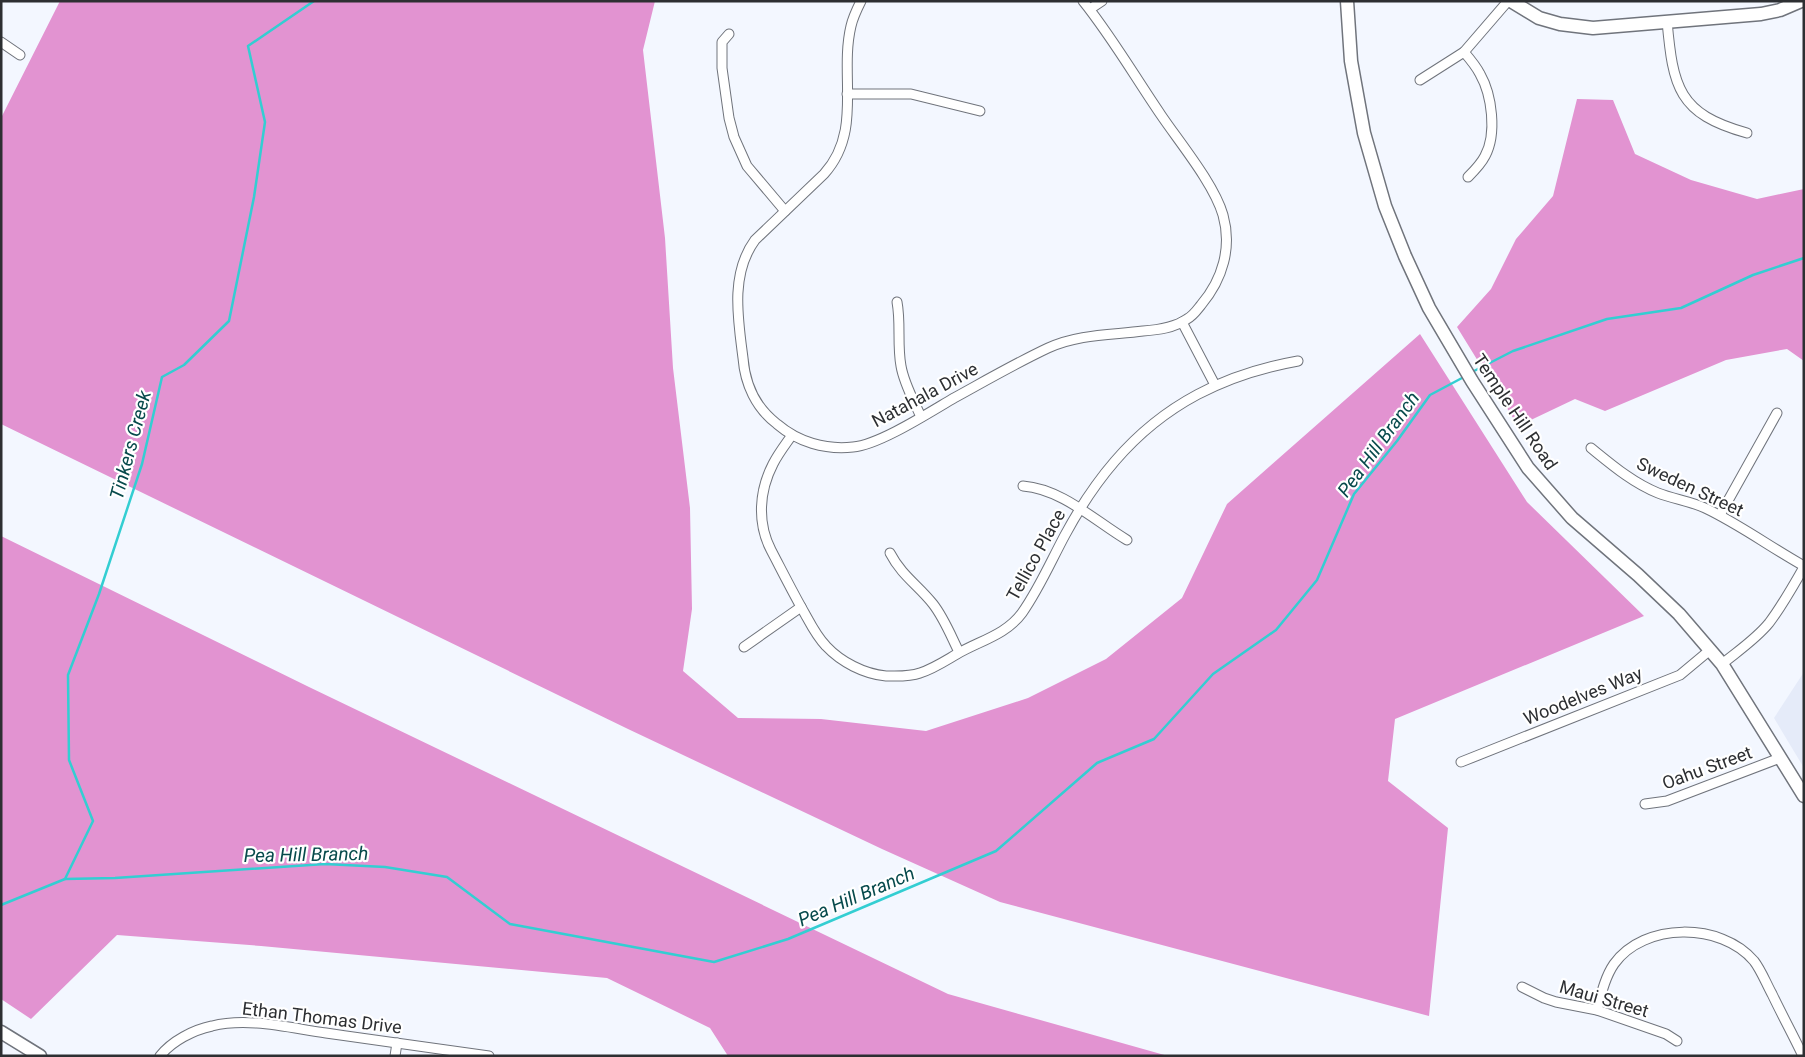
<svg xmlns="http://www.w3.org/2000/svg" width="1805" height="1057" viewBox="0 0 1805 1057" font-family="Roboto,sans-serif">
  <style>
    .built { fill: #e5ebf9 }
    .forest { fill: #e293d1 }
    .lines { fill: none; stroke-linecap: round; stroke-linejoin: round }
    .stream { stroke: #33ced2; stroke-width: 2.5 }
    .street-casing { stroke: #70747c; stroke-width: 11 }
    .secondary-casing { stroke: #70747c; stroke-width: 15 }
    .street { stroke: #fff; stroke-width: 9 }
    .secondary { stroke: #fff; stroke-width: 12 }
    .labels { text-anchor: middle; stroke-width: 4.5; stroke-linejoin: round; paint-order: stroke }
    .street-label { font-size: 18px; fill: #2d2f32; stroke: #fff }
    .water-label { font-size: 19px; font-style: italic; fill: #074a4c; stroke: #fff }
  </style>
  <rect width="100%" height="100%" fill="#f3f7ff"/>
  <path class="built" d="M1804,672V768L1774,718Z"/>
  <g class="forest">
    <path d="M60,1H655L643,50L665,238L673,368L690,508L692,609L683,671L738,718L821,719L926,731L1028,698L1106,659L1182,598L1227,504L1420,334L1527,502L1644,616L1395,719L1388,781L1448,828L1429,1016L1000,902L882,849L628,729L1,424V118Z"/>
    <path d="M1577,99L1613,100L1635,154L1691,180L1757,199L1804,189V361L1787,349L1726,360L1605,411L1575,399L1518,426L1457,327L1491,289L1516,239L1553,196Z"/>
    <path d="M1,536L309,687L948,994L1168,1056H728L710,1028L607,978L261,946L117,935L31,1019L1,999Z"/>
  </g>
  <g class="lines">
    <g class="stream">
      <path d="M1474,371L1513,351L1607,319L1681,308L1753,275L1804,258"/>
      <path d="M65,879L115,878L325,864L385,867L447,877L510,924L714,962L788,939L996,851L1097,763L1154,739L1213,674L1276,630L1317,580L1354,494L1397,441L1430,395L1462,378"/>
      <path d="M1,905L65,879L93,821L69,760L68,675L99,594L142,464L162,377L184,365L229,321L254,197L265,122L248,46L314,1"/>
    </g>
    <g class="street-casing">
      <g id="street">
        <path d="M861,1C857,9 853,17 851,26C839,76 863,131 824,174L755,240C730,274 738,319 743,358C745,384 756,408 777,424C798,442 825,450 853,447C879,445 930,412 954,398C985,381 1016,363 1048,348C1078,334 1112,335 1143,331C1158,330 1174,328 1187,319C1193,316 1197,310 1201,305C1223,279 1232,247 1223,215C1214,184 1180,143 1161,115C1135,77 1112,37 1083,1"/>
        <path d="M1090,9L1102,1"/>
        <path d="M1667,21C1673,87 1678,114 1747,133"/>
        <path d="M729,34L722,42V68L729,118L734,137L747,166L785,211"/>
        <path d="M1,42L20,55"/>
        <path d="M1464,52C1470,59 1476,66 1480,74C1492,95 1497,134 1485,156C1481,164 1474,171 1468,177"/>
        <path d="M1420,80L1464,52L1508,1"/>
        <path d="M847,94H911L980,111"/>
        <path d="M897,302C901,323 897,345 901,366C904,384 914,401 921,417"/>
        <path d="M1182,322L1215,385"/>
        <path d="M792,435C785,445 778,454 773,464C759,491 757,523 771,550C782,571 793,593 805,614C811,625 817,637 826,646C841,662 864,674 886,676C897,676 909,677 920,673C933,669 945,661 957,654C979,641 1006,635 1022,613C1039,589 1051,561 1065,535C1079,509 1096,483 1115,461C1164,404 1225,374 1298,361"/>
        <path d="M1591,448C1612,465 1633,483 1658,493C1673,499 1690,501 1705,508C1739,524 1770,547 1804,566"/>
        <path d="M1023,486C1062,489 1095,521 1127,540"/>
        <path d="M1720,515L1777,413"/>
        <path d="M890,553C902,576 918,585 933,604C944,618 951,636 959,652"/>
        <path d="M744,647L801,607"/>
        <path d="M1722,664C1738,651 1756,639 1769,623C1782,606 1793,586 1804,567"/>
        <path d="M1461,762L1680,675L1710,650"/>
        <path d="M1645,804L1667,801L1780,758"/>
        <path d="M1522,987L1544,998L1556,1002L1597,1010L1666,1034L1677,1041"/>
        <path d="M1597,1010C1601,995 1605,977 1614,964C1644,922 1721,922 1754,961C1761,970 1766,983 1772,994C1782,1015 1793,1035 1803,1056"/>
        <path d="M160,1056C172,1041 193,1030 212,1026C248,1017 290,1028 326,1033C380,1041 434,1048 489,1056"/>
        <path d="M395,1056L397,1043"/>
      </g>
    </g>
    <g class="secondary-casing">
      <g id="secondary">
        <path d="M1347,1L1351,61L1364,133L1385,206L1405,256L1429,308L1472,381L1528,468L1572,518L1638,575L1679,614L1722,664L1804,796"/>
        <path d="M1511,1L1539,18L1560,24L1593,28L1761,14L1780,10L1801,1"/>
        <path d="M1,1032L40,1056"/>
      </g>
    </g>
    <use href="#street" class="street"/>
    <use href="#secondary" class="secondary"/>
  </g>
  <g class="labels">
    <g class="street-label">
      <text transform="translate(925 395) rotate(-28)" y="6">Natahala Drive</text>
      <text transform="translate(1515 412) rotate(56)" y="6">Temple Hill Road</text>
      <text transform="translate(1690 487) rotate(25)" y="6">Sweden Street</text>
      <text transform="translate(1036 555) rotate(-61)" y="6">Tellico Place</text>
      <text transform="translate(1583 696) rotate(-22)" y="6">Woodelves Way</text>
      <text transform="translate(1707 768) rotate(-20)" y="6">Oahu Street</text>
      <text transform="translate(1604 999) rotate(16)" y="6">Maui Street</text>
      <text transform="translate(322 1018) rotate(7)" y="6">Ethan Thomas Drive</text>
    </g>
    <g class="water-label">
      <text transform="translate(1378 444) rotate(-54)" y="7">Pea Hill Branch</text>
      <text transform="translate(130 445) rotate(-75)" y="7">Tinkers Creek</text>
      <text transform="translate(306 854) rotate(-1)" y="7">Pea Hill Branch</text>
      <text transform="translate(856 896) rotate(-23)" y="7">Pea Hill Branch</text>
    </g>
  </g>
  <rect width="1805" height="1057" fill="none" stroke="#2d2f32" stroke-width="5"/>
</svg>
